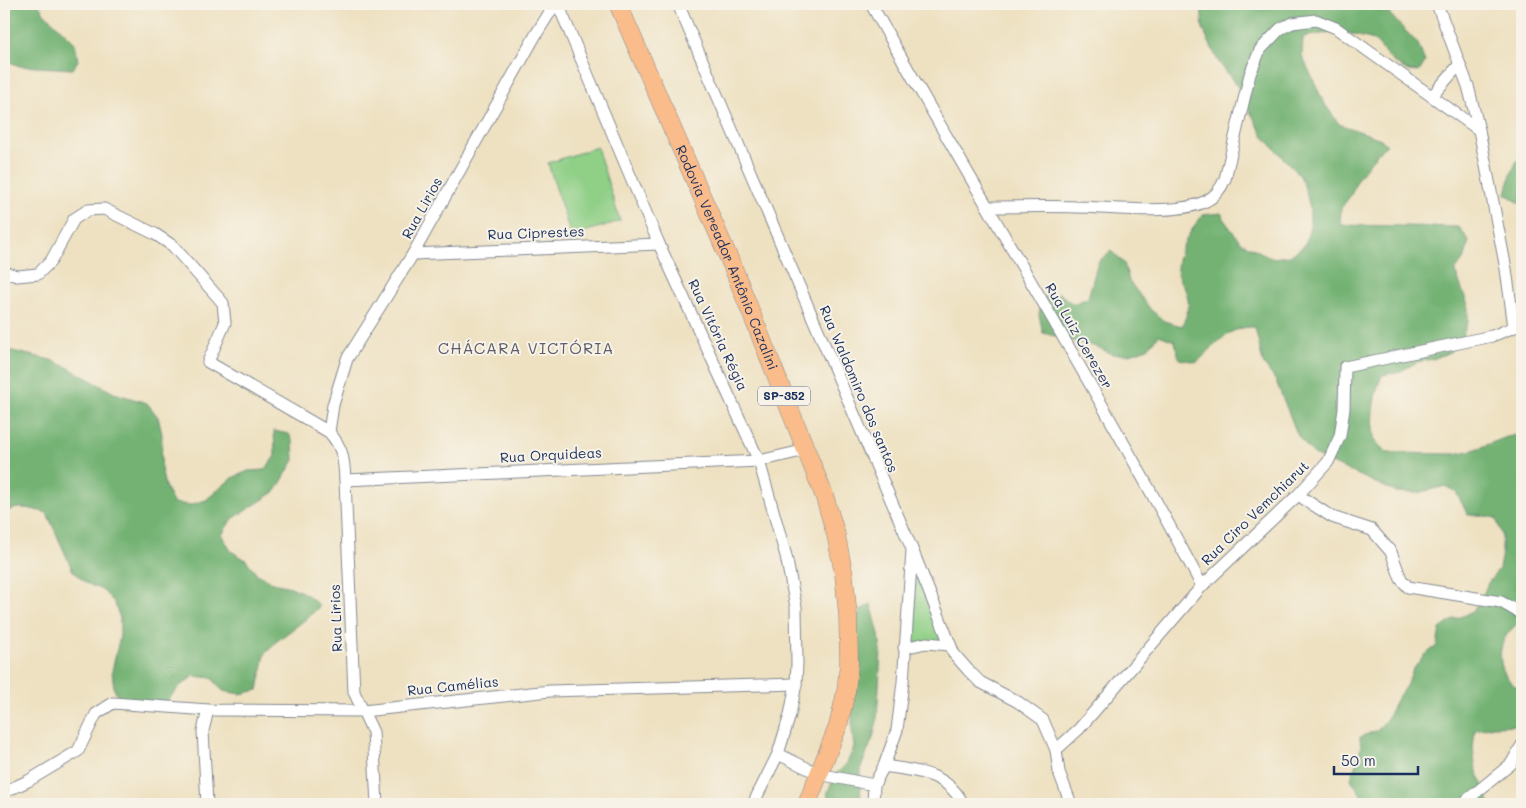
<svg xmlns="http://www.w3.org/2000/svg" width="1526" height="808" viewBox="0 0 1526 808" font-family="Mali,sans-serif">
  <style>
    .green { fill: #8fcf86; stroke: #557f72 }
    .forest { fill: #73b273; stroke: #477068 }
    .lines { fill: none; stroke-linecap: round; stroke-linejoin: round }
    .minor-casing { stroke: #848890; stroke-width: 13 }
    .primary-casing { stroke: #848890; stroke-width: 19 }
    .minor { stroke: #fff; stroke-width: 11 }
    .primary { stroke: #f9bc8a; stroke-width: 18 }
    .labels { text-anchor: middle; stroke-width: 4; stroke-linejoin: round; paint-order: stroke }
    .shield { fill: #f7f3e8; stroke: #5d6a87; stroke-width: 1 }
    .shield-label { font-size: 12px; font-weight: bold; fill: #1b2f5e }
    .street-label { font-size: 14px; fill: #1b2f5e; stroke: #f7f3e8 }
    .quarter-label { font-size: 16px; letter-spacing: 1px; fill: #5f5d6b; stroke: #f7f3e8 }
  </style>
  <rect width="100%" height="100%" fill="#f7f3e8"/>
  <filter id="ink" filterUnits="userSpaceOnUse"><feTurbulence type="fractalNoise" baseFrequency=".02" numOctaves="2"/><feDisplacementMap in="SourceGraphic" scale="10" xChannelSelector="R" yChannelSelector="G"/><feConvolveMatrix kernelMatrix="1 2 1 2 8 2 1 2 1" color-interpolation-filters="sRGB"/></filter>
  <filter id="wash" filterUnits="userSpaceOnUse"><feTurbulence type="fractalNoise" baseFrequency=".0096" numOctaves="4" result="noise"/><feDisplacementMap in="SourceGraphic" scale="20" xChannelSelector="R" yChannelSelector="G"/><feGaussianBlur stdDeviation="1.12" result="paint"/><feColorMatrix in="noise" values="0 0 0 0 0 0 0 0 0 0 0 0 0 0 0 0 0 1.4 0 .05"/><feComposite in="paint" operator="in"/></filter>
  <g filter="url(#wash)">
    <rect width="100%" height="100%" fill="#eee1c1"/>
    <g class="green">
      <path d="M597,147L620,221L571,236L548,163Z"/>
      <path d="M914,564L945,641L907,644Z"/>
    </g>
    <g class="forest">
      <path d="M4,4H38L44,13L75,43L78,60L73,69L20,66L4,60Z"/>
      <path d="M1201,4H1380L1418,44L1425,62L1419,72L1408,71L1392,61L1374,40L1340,31L1303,37L1302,56L1324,103L1339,124L1381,139L1387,145L1378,152L1358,178L1351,195L1341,208L1340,225L1459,227L1469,241L1465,257L1455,271L1468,305V322L1461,339L1450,352L1433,359L1417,362L1399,372L1382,375C1373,398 1370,418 1375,442L1388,453L1456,454L1473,450L1507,437L1522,434V623L1517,624C1513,628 1509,631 1506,636C1494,655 1502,681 1522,690V725L1493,726L1475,730L1473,748L1475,766L1490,804H1367L1351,779L1361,748L1360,737L1378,730L1388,717L1396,700L1406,686L1413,670L1423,656L1437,646L1440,629L1454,619L1471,613L1481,599L1488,583L1499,569L1502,552V535L1496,518L1479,515H1468L1456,492L1445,486L1418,493L1396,492L1314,455L1298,436L1276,381L1263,363L1255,327C1250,327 1244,327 1239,329C1223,333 1209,352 1197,362L1179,359L1175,341L1159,335L1148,348L1130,354H1112L1097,347L1043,333L1039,315L1042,298L1059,293L1073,304L1088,298L1098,262L1111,251L1124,263L1129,281L1151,310L1164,321L1182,326C1187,315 1191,304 1186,292C1185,287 1180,283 1179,278C1171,259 1191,229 1203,215L1221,213L1230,228L1241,242L1272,258L1290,256L1305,245L1310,227V209L1306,191L1300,176L1264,137L1247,106L1240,90L1218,61L1203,29Z"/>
      <path d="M1517,160H1522V205L1506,194L1510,177Z"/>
      <path d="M4,349L51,360L67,367L114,393L147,403L158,417L162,434L161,469L165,486L173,503L190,505L206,500L232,478L248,471L265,470L275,456L274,431L289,434L293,442L294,460L276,491L231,520L222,535L231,551L246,560L257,574L273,583L291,587L306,594L320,606L306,619L277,641L265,654L258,690L240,694L223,691L212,678L194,676L180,686L166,702L123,707L114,689L112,671L120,636V618L114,602L102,590L86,583L73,571L47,513C32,509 18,504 4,513Z"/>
      <path d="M871,604L879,634L881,651L877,721L873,738L860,770L861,804H827L828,791L835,775L847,763L854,747L852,730V710L855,692L860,676L859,659L854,643L853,625L861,610Z"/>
    </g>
  </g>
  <g filter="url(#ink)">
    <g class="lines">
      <g class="minor-casing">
        <g id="minor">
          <path d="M558,4L659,244L759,461L786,556L796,607L797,663L796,684L790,715L778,754L753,804"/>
          <path d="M678,4L912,549L954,654L968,670L980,682L1018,702L1043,720L1056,750L1059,772L1071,804"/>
          <path d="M871,4C980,198 1097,389 1202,586"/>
          <path d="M1437,4L1468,86L1479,130L1506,269L1514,327"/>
          <path d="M1432,96L1459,65"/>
          <path d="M988,207C1017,207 1047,206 1076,207C1109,207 1178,216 1206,201C1216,196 1221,189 1225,179L1250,74L1260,50L1280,29L1292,23L1316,20L1336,28L1479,130"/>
          <path d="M413,254L659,244"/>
          <path d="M4,272L17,276L38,274L51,261L74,219L88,210L104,209L155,234L173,246L223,303L225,323L208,362L329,432C343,448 344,459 345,480L354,692L373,732L377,804"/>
          <path d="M329,432L333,405L347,359L413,254L535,36L555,4"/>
          <path d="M345,480L759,461L806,450"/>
          <path d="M1298,495L1332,517L1372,530L1391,552L1401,579L1408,587L1501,602L1522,614"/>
          <path d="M904,648L926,643L950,645"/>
          <path d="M1056,750L1079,729L1202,586L1298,495L1328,462L1340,436L1344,409L1345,367L1492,336L1522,324"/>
          <path d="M778,754L819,774L874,785"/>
          <path d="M884,766C916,771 947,772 963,804"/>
          <path d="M4,792L28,781L78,751L96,714L113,703L208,710L363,711L550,691L796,684"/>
          <path d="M207,804L203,731L208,710"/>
          <path d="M873,804L874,785L884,766L897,730L903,682L912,551"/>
          <path d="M1462,804L1511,764L1522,745"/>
        </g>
      </g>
      <g class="primary-casing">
        <g id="primary">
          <path id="s1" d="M618,4L734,270L824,495L836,535L844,575L848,616L849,662L846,692L838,726L807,804"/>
        </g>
      </g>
      <use href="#minor" class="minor"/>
      <use href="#primary" class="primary"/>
    </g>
  </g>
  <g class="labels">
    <rect class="shield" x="758" y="386.5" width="52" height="19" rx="4"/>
    <g class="shield-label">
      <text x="784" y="400">SP-352</text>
    </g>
    <g class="street-label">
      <text transform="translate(422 208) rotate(-61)" y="5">Rua Lirios</text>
      <text transform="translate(536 233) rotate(-2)" y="5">Rua Ciprestes</text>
      <text dy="5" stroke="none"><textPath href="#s1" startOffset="276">Rodovia Vereador Antônio Cazalini</textPath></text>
      <text transform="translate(718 335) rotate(65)" y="5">Rua Vitória Régia</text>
      <text transform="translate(1079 336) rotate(60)" y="5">Rua Luiz Cerezer</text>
      <text transform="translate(859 389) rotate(67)" y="5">Rua Waldomiro dos santos</text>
      <text transform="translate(551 455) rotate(-3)" y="5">Rua Orquideas</text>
      <text transform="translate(1255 513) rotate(-44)" y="5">Rua Ciro Vemchiarut</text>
      <text transform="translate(336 618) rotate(-92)" y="5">Rua Lirios</text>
      <text transform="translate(453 686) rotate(-6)" y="5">Rua Camélias</text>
    </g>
    <g class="quarter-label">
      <text x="526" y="354">CHÁCARA VICTÓRIA</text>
    </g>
  </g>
  <rect width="1526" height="808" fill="none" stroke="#f7f3e8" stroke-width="20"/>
  <path d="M1334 766v8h84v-8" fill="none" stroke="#1b2f5e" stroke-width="2.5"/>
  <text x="1341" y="766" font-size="15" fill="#1b2f5e" stroke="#f7f3e8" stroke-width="4" paint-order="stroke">50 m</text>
</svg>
